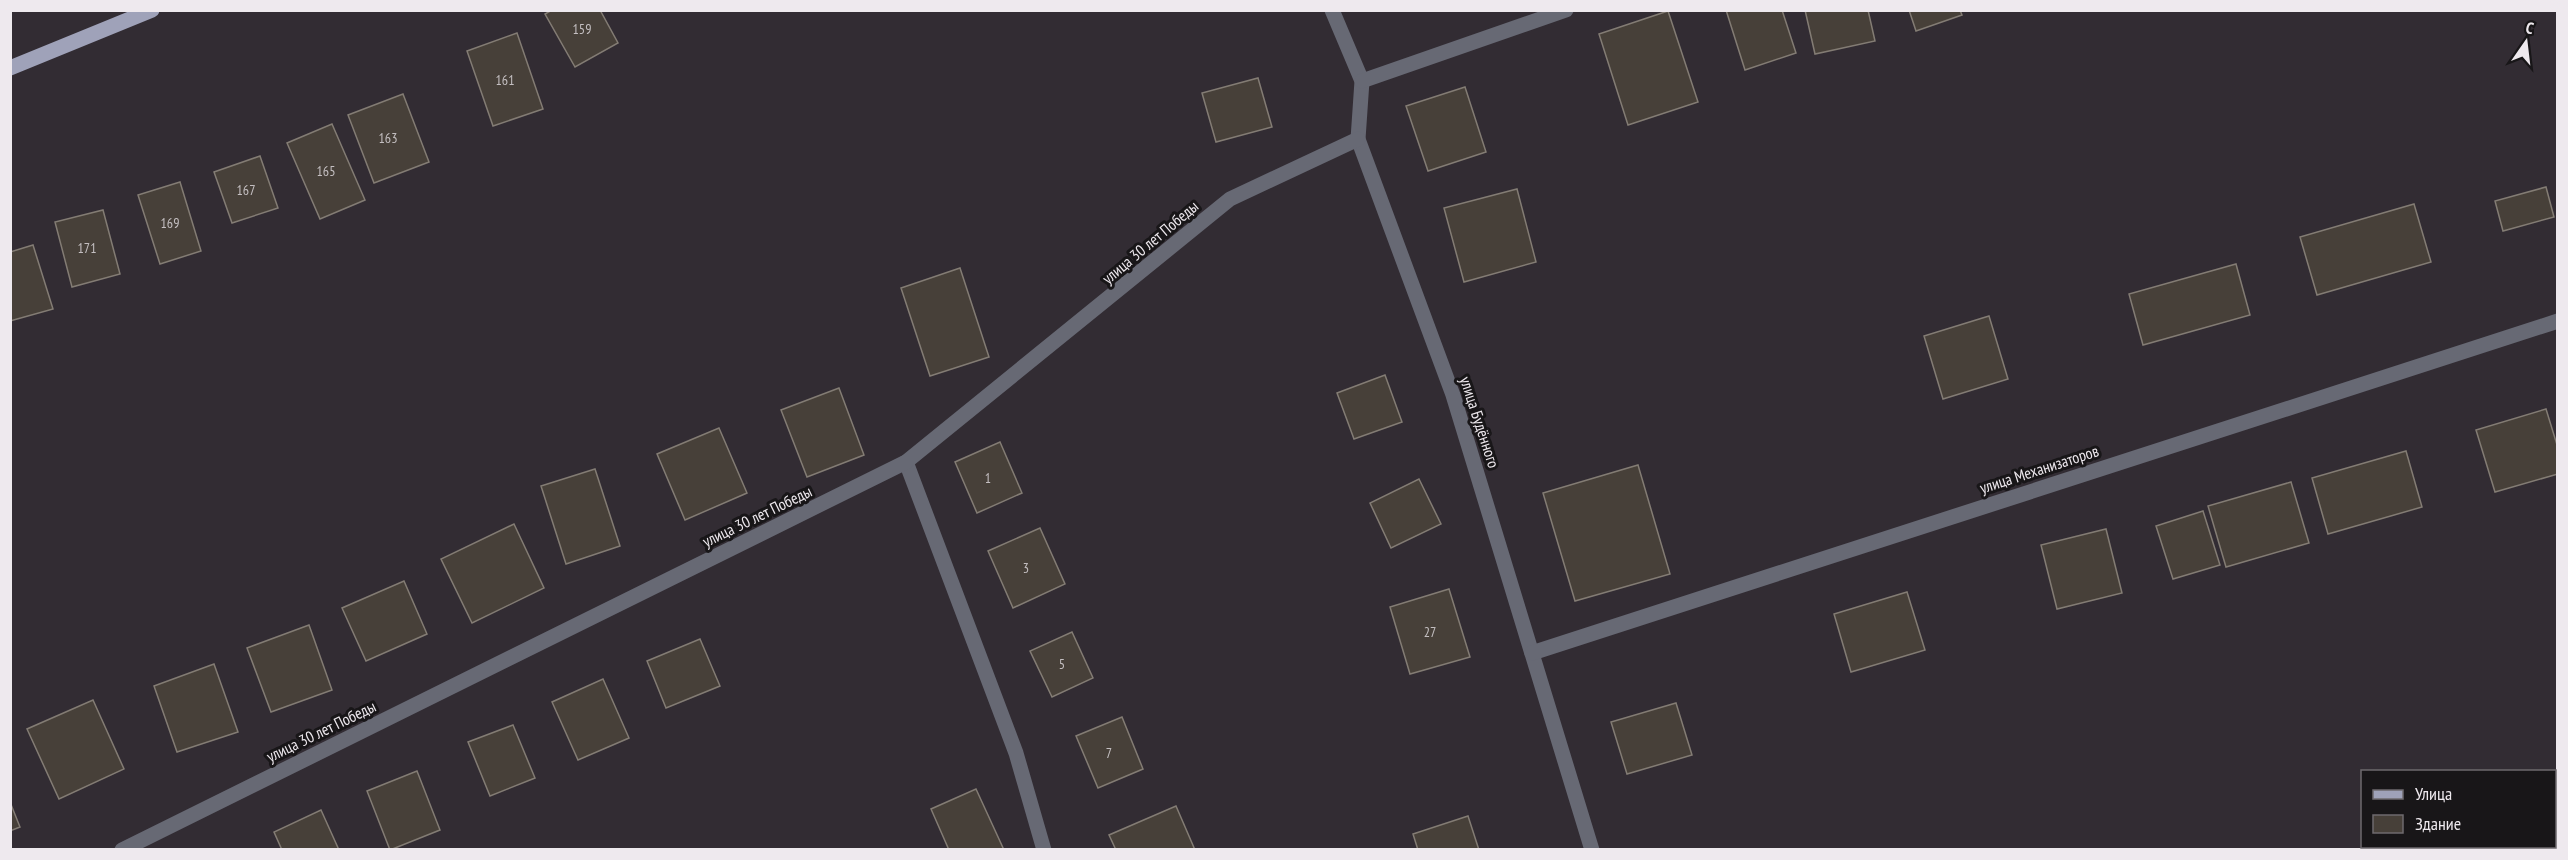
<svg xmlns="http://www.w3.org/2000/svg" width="2568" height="860" viewBox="0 0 2568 860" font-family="'PT Sans Narrow',sans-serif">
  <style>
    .building { fill: #474039; stroke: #837c74; stroke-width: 1.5 }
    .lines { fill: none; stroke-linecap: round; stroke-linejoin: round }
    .minor { stroke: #676974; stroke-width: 15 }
    .major { stroke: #9fa2b9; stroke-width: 15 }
    .labels { text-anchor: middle; stroke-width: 6; stroke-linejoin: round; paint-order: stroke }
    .number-label { font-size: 14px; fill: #c4bfc1 }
    .street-label { font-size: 16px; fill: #eee9ee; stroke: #181618 }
  </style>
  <rect width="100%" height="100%" fill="#322c33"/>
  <g class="building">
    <path d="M552,10H600L618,43L575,67L545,14Z"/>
    <path d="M1726,10H1782L1796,53L1745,70Z"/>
    <path d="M1805,10H1868L1875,41L1815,54Z"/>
    <path d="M1909,10H1960L1962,15L1916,31Z"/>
    <path d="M1668,11L1698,102L1628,125L1599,34Z"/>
    <path d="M517,33L543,109L493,126L467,51Z"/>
    <path d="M1258,78L1272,127L1216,142L1202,93Z"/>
    <path d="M1465,87L1486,152L1428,171L1406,106Z"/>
    <path d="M403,94L429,162L374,183L348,115Z"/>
    <path d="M332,124L365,200L320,219L287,143Z"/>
    <path d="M260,156L278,208L232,223L214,172Z"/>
    <path d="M180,182L201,251L160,264L138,195Z"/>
    <path d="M2546,187L2554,217L2503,231L2495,201Z"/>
    <path d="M1517,189L1536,262L1464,282L1444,208Z"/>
    <path d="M2414,204L2431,262L2317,295L2300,237Z"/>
    <path d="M103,210L120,274L72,287L55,222Z"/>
    <path d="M33,245L53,309L10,321V252Z"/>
    <path d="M2236,264L2250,315L2143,345L2129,294Z"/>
    <path d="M960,268L989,357L930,376L901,288Z"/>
    <path d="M1989,316L2008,379L1943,399L1924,336Z"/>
    <path d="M1385,375L1402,422L1354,439L1337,393Z"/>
    <path d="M839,388L864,455L807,477L781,410Z"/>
    <path d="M2546,409L2558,448V474L2495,492L2476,430Z"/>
    <path d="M719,428L747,493L685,520L657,454Z"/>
    <path d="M1000,442L1022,493L977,513L955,462Z"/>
    <path d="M2406,451L2422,507L2328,534L2312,478Z"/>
    <path d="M1638,465L1670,574L1575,601L1543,493Z"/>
    <path d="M595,469L620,546L566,564L541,486Z"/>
    <path d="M1419,479L1441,524L1391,548L1370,503Z"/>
    <path d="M2291,482L2309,543L2226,567L2208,506Z"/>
    <path d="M2203,511L2220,565L2173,579L2156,526Z"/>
    <path d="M514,524L544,588L472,623L441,559Z"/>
    <path d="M1040,528L1065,584L1013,608L988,551Z"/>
    <path d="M2106,529L2122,593L2057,609L2041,545Z"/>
    <path d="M404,581L427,634L366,661L342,608Z"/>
    <path d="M1449,589L1470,657L1410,674L1390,607Z"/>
    <path d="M1907,592L1925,650L1851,672L1834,614Z"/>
    <path d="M309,625L332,690L271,712L247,648Z"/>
    <path d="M1072,632L1093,678L1052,697L1030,651Z"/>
    <path d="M700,639L720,686L666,708L647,661Z"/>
    <path d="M214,664L238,732L177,752L154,686Z"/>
    <path d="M603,679L629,738L578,760L552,702Z"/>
    <path d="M93,700L124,769L59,799L27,729Z"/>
    <path d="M1676,703L1692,755L1627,774L1611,722Z"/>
    <path d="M1122,717L1143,769L1098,788L1076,736Z"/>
    <path d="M513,725L535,778L490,796L468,742Z"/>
    <path d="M417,771L440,830L390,850L367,791Z"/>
    <path d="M976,789L1004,850H949L931,809Z"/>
    <path d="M10,802L20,827L10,831Z"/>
    <path d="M1176,806L1195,850H1116L1109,835Z"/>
    <path d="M321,810L339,850H282L274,832Z"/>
    <path d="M1468,816L1479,850H1418L1413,834Z"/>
  </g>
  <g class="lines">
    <g class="minor">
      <path d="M1332,10L1362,81L1358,139L1453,395L1592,850"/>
      <path d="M1362,81L1566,10"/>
      <path d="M906,462L1016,753L1044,850"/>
      <path d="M1532,653L2558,321"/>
      <path d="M122,850L906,462L1230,199L1358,139"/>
    </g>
    <path class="major" d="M10,68L152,10"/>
  </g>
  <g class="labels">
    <g class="number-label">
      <text x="582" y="34">159</text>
      <text x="505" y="85">161</text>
      <text x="388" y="143">163</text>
      <text x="326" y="176">165</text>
      <text x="246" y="195">167</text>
      <text x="170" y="228">169</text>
      <text x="87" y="253">171</text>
      <text x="988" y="483">1</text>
      <text x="1026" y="573">3</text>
      <text x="1430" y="637">27</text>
      <text x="1062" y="669">5</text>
      <text x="1109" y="758">7</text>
    </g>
    <g class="street-label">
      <text transform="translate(1150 242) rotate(-40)" y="6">улица 30 лет Победы</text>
      <text transform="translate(1480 422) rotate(72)" y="6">улица Будённого</text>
      <text transform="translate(2039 469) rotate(-18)" y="6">улица Механизаторов</text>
      <text transform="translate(757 516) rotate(-26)" y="6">улица 30 лет Победы</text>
      <text transform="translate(321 731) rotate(-26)" y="6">улица 30 лет Победы</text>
    </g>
  </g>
  <rect width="2568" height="860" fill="none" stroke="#eee9ee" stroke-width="24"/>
  <rect x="2361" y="770" width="195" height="78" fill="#181618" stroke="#6e6a6e" stroke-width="1.5"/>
  <rect x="2373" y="790" width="30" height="9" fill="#9fa2b9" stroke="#6e6a6e" stroke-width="1.5"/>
  <text x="2415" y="800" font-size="18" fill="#eee9ee">Улица</text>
  <rect x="2373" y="815" width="30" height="18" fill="#474039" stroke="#6e6a6e" stroke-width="1.5"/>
  <text x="2415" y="830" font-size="18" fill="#eee9ee">Здание</text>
  <g transform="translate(2526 42) rotate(14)" stroke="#181618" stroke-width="4.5" paint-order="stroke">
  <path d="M0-4.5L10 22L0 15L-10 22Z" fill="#eee9ee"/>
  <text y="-9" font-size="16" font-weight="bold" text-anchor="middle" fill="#eee9ee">С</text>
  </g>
</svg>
